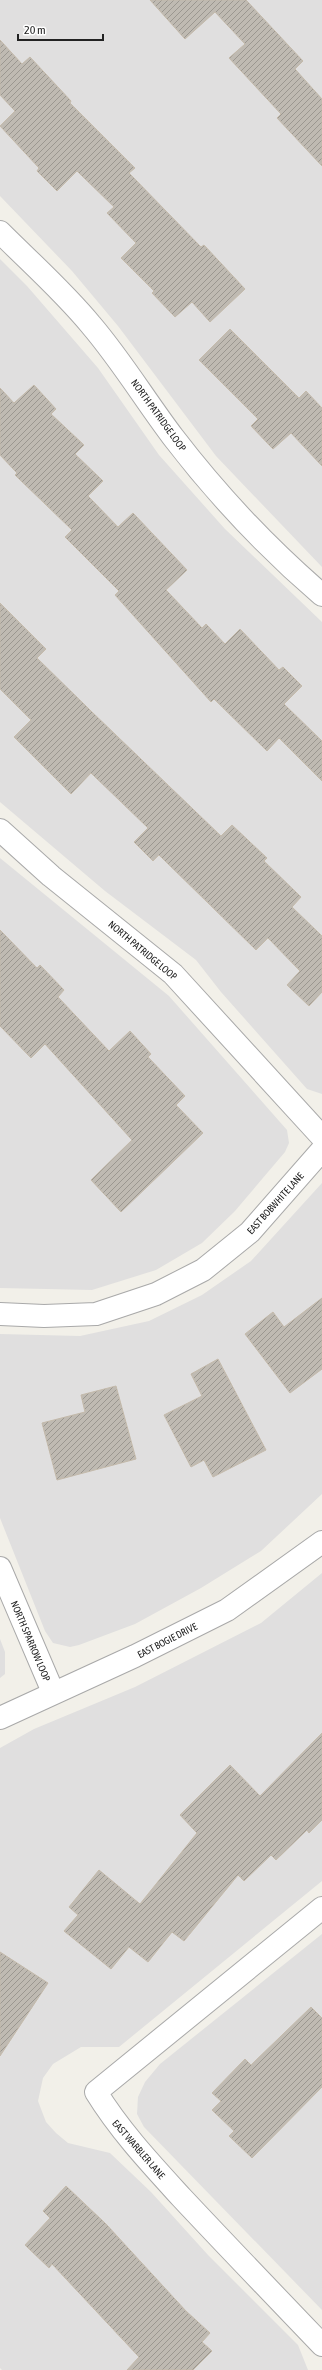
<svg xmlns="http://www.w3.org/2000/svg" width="322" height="2370" viewBox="0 0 322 2370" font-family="'Asap Condensed',sans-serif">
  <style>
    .residential { fill: #e0dfdf }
    .building { fill: url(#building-hatch); stroke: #c4baab }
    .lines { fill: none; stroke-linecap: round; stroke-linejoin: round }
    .minor-casing { stroke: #a9a9a9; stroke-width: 24 }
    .minor { stroke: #fff; stroke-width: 22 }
    .labels { text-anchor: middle; stroke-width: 4; stroke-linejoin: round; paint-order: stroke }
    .street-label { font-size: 10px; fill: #222; stroke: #fff }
  </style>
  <defs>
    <pattern id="building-hatch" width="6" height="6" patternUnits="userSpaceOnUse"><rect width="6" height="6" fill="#bfbab2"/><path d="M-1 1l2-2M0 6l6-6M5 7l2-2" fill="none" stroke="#9b9790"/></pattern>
  </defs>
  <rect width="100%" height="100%" fill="#f2f0e9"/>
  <g class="residential">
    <path d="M0,0H322V567L216,456L118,326L72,271L0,196Z"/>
    <path d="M0,259L27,286L98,368L159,455L225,529L322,622V1094L307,1089L221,992L196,960L105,891L0,802Z"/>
    <path d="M0,858L169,996L287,1130L289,1143L285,1152L235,1211L202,1243L156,1270L92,1290L0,1288Z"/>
    <path d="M322,1183V1494L261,1551L201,1588L135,1624L79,1645L70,1647L53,1643L45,1631L0,1518V1334L80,1336L149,1321L202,1295L251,1261Z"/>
    <path d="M322,1573V1881L119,2047H81L53,2064L43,2078L38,2101L46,2122L56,2133L68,2143L110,2153L151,2192L208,2255L298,2345L308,2370H2L0,2368V1748L34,1729L135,1687L261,1623Z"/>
    <path d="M0,1639L5,1652V1674L0,1678Z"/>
    <path d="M322,1934V2310L144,2127L137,2114L138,2097L145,2082L160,2064Z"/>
  </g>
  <g class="building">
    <path d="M150,0H246L303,61L295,69L322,99V166L277,118L281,114L229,58L245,44L215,12L185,39Z"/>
    <path d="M0,40L22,64L30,57L71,101L70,103L135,168L129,173L201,247L204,245L245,289L210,322L192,302L175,317L152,293L154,291L121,258L136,243L107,213L114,207L77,171L57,191L37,171L39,168L0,126L15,111L0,95Z"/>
    <path d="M230,329L299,398L306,391L322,408V466L291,433L273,449L251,426L258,419L199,360Z"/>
    <path d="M34,385L56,409L51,414L84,445L75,454L103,481L88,496L118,527L133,513L187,570L166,590L202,628L206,624L225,644L240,629L279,670L283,667L302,686L284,704L322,741V781L279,738L267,751L214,699L211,702L115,595L119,591L65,537L72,530L15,475L17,473L0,455V388L14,403Z"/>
    <path d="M0,603L46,649L37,658L91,711L221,836L232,825L267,858L264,861L301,897L292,907L322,936V992L309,1006L287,985L300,971L268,938L256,950L159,855L153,861L134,842L148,828L91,773L71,794L14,737L31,720L0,689Z"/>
    <path d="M0,930L37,968L40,965L64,990L58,997L109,1051L130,1031L151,1054L148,1057L185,1096L176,1105L203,1133L121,1212L91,1180L132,1140L45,1044L31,1058L0,1026Z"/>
    <path d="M322,1298V1369L290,1393L245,1334L273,1312L284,1327Z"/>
    <path d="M218,1359L266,1450L213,1477L204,1460L191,1467L164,1415L202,1396L191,1374Z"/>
    <path d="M116,1386L136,1459L57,1480L42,1423L85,1412L81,1395Z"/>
    <path d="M322,1733V1820L309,1833L307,1830L276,1860L271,1855L244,1881L238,1875L184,1941L172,1932L148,1962L129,1947L111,1969L64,1931L78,1915L69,1907L99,1870L140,1904L197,1833L180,1815L230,1765L260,1796Z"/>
    <path d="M0,1952L48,1983L0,2056Z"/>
    <path d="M311,2007L322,2018V2087L252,2158L229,2136L234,2131L212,2110L221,2101L212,2093L245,2059L251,2065Z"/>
    <path d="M66,2186L106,2224L186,2311L210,2333L202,2342L212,2351L193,2370H127L139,2357L52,2264L49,2268L25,2245L50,2218L43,2211Z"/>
  </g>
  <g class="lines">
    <g class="minor-casing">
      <g id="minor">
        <path d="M0,232C30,262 64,292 91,325C121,360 145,400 173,437C219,497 265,546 322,595"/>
        <path d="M0,830L51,876L173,974L322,1137"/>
        <path d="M0,1314L44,1316L96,1314L156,1294L203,1270L250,1232L322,1150"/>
        <path d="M0,1568L53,1692"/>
        <path d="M0,1718L135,1656L227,1610L322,1542"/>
        <path d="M322,1908L96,2092C120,2131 151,2164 182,2198C228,2247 275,2296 322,2345"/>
      </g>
    </g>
    <use href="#minor" class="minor"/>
  </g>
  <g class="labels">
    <g class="street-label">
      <text transform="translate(159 415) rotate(54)" y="4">NORTH PATRIDGE LOOP</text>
      <text transform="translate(143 950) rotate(40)" y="4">NORTH PATRIDGE LOOP</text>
      <text transform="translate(275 1203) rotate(-48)" y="4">EAST BOBWHITE LANE</text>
      <text transform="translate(167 1640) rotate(-27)" y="4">EAST BOGIE DRIVE</text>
      <text transform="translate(31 1641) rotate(67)" y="4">NORTH SPARROW LOOP</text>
      <text transform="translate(139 2149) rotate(49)" y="4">EAST WARBLER LANE</text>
    </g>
  </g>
  <path d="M18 34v6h85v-6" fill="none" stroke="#222222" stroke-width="2"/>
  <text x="24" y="34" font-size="12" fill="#222222" stroke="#ffffff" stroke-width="3" paint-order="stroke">20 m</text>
</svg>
